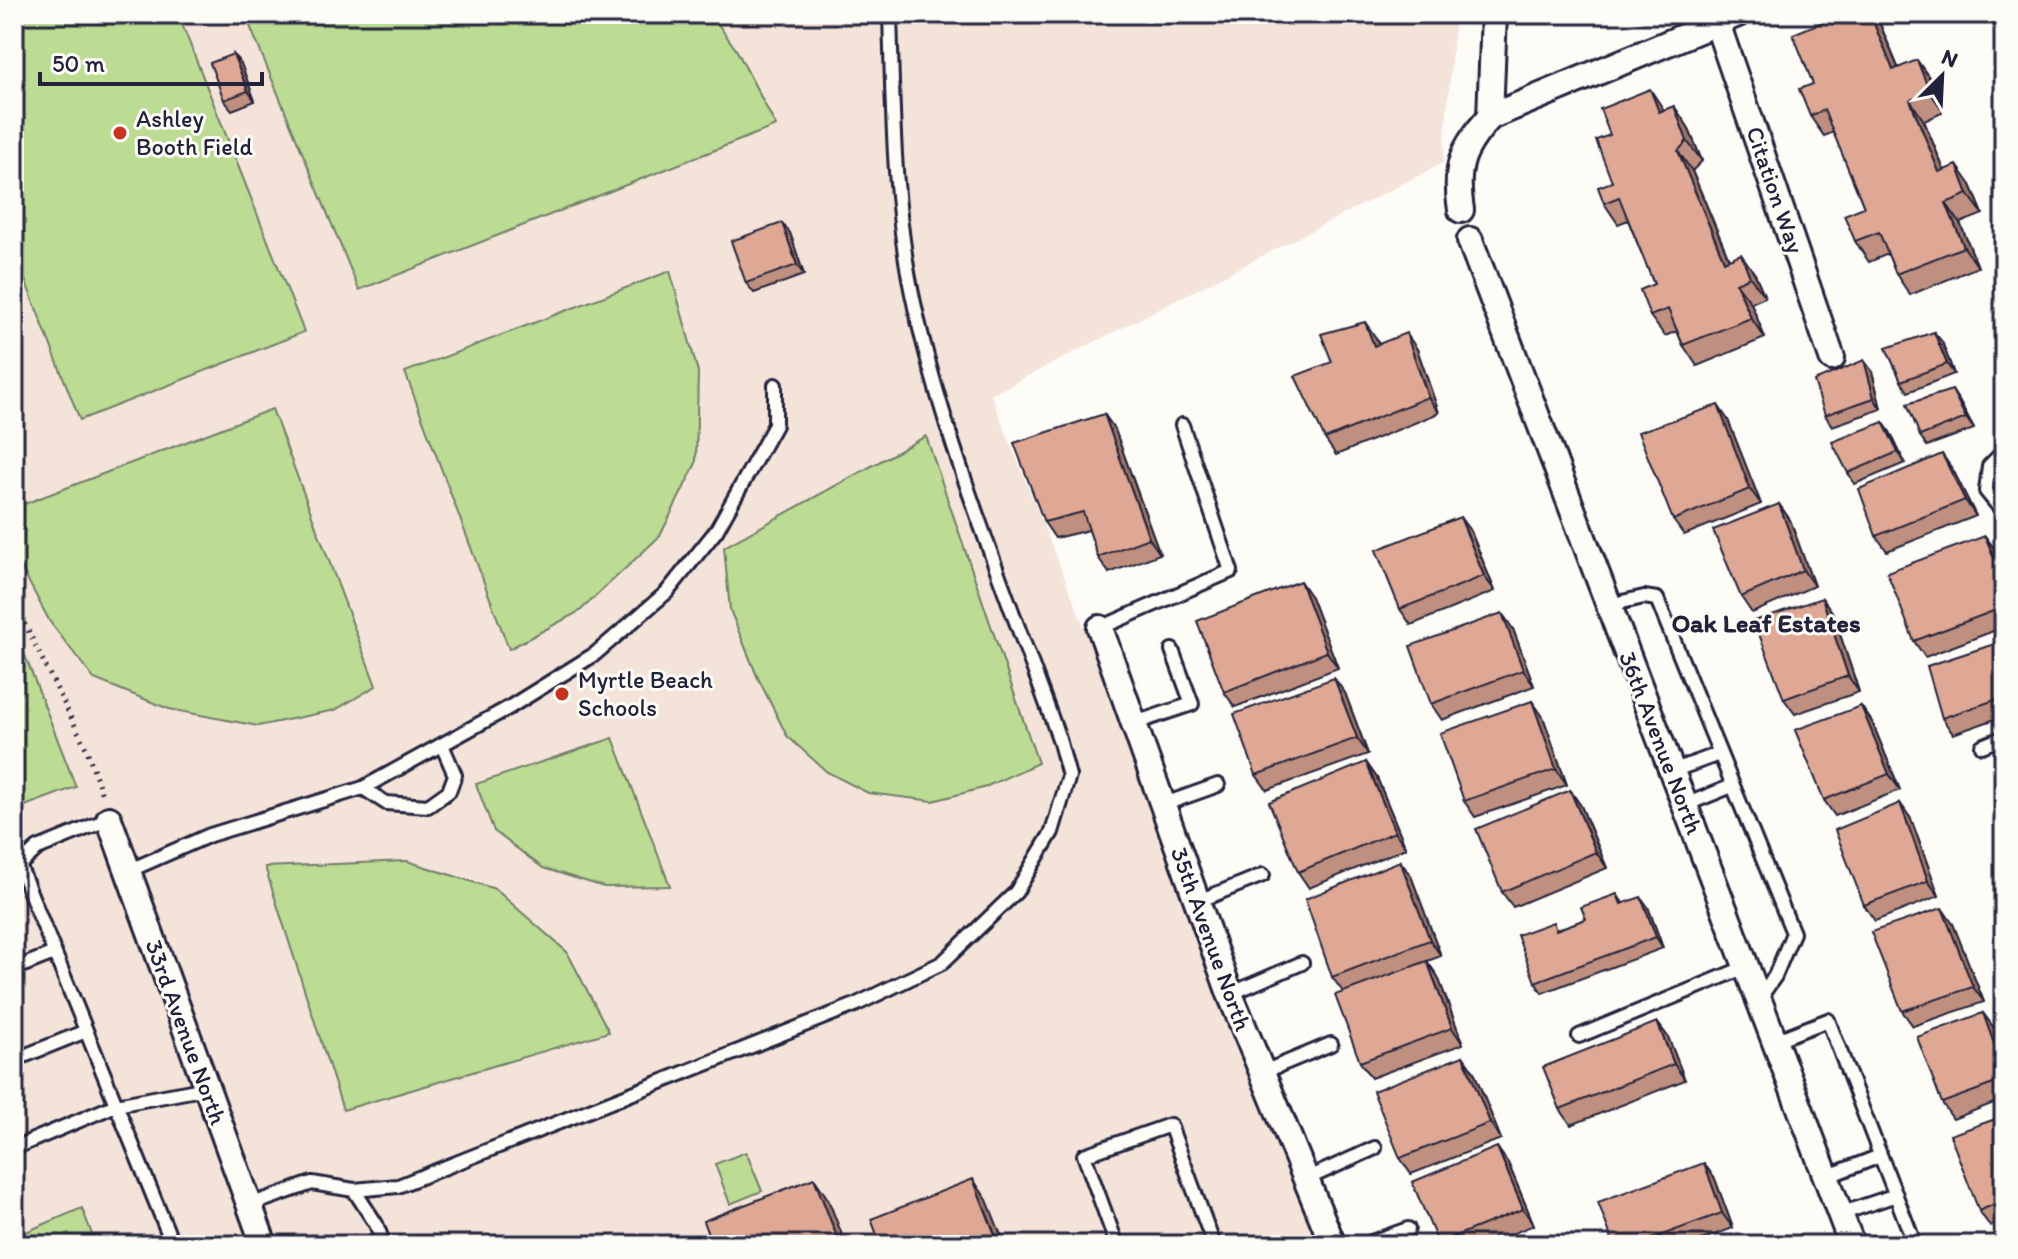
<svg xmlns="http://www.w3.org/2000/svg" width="2018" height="1259" viewBox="0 0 2018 1259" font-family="Itim,sans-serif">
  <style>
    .built { fill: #f4e3d9 }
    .green { fill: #bcdb93; stroke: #6f7e67; stroke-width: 2 }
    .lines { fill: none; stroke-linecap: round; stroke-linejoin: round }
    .service-casing { stroke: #22223b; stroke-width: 18 }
    .minor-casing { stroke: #22223b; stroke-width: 30 }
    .path { stroke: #22223b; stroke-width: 5; stroke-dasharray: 2 6; stroke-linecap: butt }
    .service { stroke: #fdfcf7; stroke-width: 12 }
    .minor { stroke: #fdfcf7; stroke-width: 24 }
    .wall { fill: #bf907f; stroke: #22223b; stroke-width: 2 }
    .shaded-wall { fill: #9b7668; stroke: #22223b; stroke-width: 2 }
    .building { fill: #dea894; stroke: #22223b; stroke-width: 2 }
    .poi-dot { fill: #c8321e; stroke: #fdfcf7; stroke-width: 3 }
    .labels { text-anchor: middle; stroke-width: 6; stroke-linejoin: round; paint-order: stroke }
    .poi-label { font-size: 24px; fill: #22223b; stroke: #fdfcf7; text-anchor: start }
    .street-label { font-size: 24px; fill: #22223b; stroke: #fdfcf7 }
    .neighbourhood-label { font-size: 26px; font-weight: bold; fill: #22223b; stroke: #fdfcf7 }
  </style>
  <rect width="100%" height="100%" fill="#fdfcf7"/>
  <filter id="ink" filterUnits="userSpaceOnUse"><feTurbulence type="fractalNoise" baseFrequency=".0125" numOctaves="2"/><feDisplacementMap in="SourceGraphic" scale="16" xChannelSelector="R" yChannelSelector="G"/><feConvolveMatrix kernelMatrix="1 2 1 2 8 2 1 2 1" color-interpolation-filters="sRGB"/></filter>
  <g filter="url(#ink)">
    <path class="built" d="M14,14H1455L1443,163L991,395L1333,1245H14Z"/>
    <g class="green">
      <path d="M14,14H178L304,332L80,420L14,252Z"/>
      <path d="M245,14H711L737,51L776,126L359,290Z"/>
      <path d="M670,271L698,372L696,463L660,536L580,611L509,649L405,372Z"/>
      <path d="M272,409L376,686L335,710L258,726L169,709L94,679L50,622L14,554V508Z"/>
      <path d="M926,436L1038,763L983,788L933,801L868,793L827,772L787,736L757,676L730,610L724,547Z"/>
      <path d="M14,627L76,787L14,810Z"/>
      <path d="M613,738L670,886L604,887L543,868L494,831L476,784Z"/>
      <path d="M407,861L495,889L567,952L609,1032L343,1110L265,867Z"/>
      <path d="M746,1152L762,1191L730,1204L715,1164Z"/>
      <path d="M82,1208L96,1245H14V1237Z"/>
    </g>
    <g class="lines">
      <g class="service-casing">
        <g id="service">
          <path d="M2004,451L1989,466L1986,491L2004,513"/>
          <path d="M1609,605L1644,597L1657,599L1793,933L1775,976L1759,999"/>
          <path d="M1100,628L1231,571L1182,425"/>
          <path d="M1132,724L1192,704L1172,650"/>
          <path d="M1982,746L2004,737"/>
          <path d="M1672,771L1719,754"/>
          <path d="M363,788L386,803L428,806L449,791L455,775L442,745"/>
          <path d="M1162,805L1218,785"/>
          <path d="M1685,805L1732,786"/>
          <path d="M19,865L38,848L109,819"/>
          <path d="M14,867L19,865L173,1245"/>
          <path d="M128,871L210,835L363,788L510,707L595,654L667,592L716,531L775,425V385"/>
          <path d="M1196,902L1263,875"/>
          <path d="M14,969L54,953"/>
          <path d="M1230,994L1302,963"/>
          <path d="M1579,1036L1746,967"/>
          <path d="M1774,1041L1828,1020L1915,1245"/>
          <path d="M14,1060L86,1031"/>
          <path d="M1261,1073L1331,1044"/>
          <path d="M14,1148L116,1105L207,1088"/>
          <path d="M1826,1177L1880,1156"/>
          <path d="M1304,1180L1375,1148"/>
          <path d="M354,1190L398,1186L855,1005L942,963L1016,892L1052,832L1069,776L1059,739C1009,598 946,449 914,303C893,208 893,111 890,14"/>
          <path d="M250,1205L312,1183L354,1190L376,1224L384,1245"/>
          <path d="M1840,1214L1896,1195"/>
          <path d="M1117,1245L1084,1155L1170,1125L1214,1245"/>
          <path d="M1363,1245L1408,1229"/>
        </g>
      </g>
      <g class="minor-casing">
        <g id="minor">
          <path d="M1717,23L1832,358"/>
          <path d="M1490,117L1494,14"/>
          <path d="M1461,210C1454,167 1462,148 1490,117L1738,14"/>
          <path d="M1470,240L1852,1245"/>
          <path d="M1100,628L1230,994L1333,1245"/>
          <path d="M109,819L264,1245"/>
        </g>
      </g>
      <path class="path" d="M14,602L87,750L102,795"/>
      <use href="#service" class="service"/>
      <use href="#minor" class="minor"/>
    </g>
    <g class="wall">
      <path d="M1842,14H1873L1880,24L1898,67L1931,80L1944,112L1924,121L1944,170L1971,185L1983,214L1960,223L1978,267L1910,295L1896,274L1888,254L1869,262L1855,241L1864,207L1834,132L1824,136L1810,116L1813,84Z"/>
      <path d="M233,54L241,64L255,101L232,110L224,100Z"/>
      <path d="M1674,106L1688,127L1702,161L1692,171L1729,259L1755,274L1765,297L1751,303L1765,338L1697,366L1683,345L1677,331L1665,336L1650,316L1654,284L1628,220L1618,224L1604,203L1612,182L1610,135Z"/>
      <path d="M782,223L790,233L804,275L754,293L746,283Z"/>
      <path d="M1934,332L1942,342L1954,374L1908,392L1901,381Z"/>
      <path d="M1376,338L1378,344L1417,349L1439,413L1336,455L1325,439L1332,362Z"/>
      <path d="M1872,371L1881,409L1832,426L1825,415Z"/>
      <path d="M1959,401L1974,429L1927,446L1920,436Z"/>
      <path d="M1104,414L1115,430L1160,554L1109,573L1098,557L1089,530L1055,538L1044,522Z"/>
      <path d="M1728,420L1761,504L1684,535L1673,520Z"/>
      <path d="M1883,422L1890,432L1905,463L1855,484L1848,473Z"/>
      <path d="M1953,470L1976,516L1887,551L1876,536Z"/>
      <path d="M1779,504L1790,520L1814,586L1752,613L1741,597Z"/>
      <path d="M1471,532L1495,591L1411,625L1400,609Z"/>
      <path d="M1985,536L1996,551L2004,570V627L1925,657L1914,641Z"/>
      <path d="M1311,597L1338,668L1235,707L1224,692Z"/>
      <path d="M1822,598L1833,613L1859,692L1795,714L1784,699Z"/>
      <path d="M1513,629L1534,686L1442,720L1431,704Z"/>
      <path d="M2004,641V716L1953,734L1942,718Z"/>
      <path d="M1334,678L1345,693L1368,754L1267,790L1256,775Z"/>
      <path d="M1532,701L1543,717L1567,785L1475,817L1464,801Z"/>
      <path d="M1861,706L1872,722L1900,790L1835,816L1824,800Z"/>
      <path d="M1366,762L1377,778L1406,848L1309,888L1298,872Z"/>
      <path d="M1570,790L1581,806L1607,868L1513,907L1502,892Z"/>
      <path d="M1900,803L1911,819L1939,896L1875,921L1864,905Z"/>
      <path d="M1400,861L1411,876L1441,956L1417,965L1427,961L1438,977L1463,1044L1371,1078L1360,1062L1343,992L1332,977Z"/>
      <path d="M1617,894L1623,903L1648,907L1663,948L1542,993L1535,982L1558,929L1586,919Z"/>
      <path d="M1953,924L1984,1002L1913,1026L1902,1011Z"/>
      <path d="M1983,1013L1994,1028L2004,1057V1099L1953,1119L1942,1103Z"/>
      <path d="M1657,1022L1668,1037L1685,1080L1571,1125L1560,1109Z"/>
      <path d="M1463,1056L1474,1072L1501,1139L1411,1174L1400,1158Z"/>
      <path d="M2004,1116V1220L1990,1226L1979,1211Z"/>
      <path d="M1508,1163L1534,1225L1483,1245H1439L1438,1243Z"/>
      <path d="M1715,1179L1733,1228L1688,1245H1614Z"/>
    </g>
    <g class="shaded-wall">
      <path d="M1870,14H1873L1880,24L1907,90L1893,70Z"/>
      <path d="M233,54L241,64L255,101L248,91Z"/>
      <path d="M1917,60L1931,80L1944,112L1930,92Z"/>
      <path d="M1650,89L1664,110L1659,112Z"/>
      <path d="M1910,100L1924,121L1953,192L1939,172Z"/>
      <path d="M1674,106L1688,127L1702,161L1687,141Z"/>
      <path d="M1678,151L1692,171L1738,281L1724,261Z"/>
      <path d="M1957,165L1971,185L1983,214L1968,194Z"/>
      <path d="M1946,203L1960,223L1978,267L1964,247Z"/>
      <path d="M782,223L790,233L804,275L797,265Z"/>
      <path d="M1741,254L1755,274L1765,297L1750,277Z"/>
      <path d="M1736,283L1751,303L1765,338L1751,318Z"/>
      <path d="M1365,322L1376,338L1385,361L1374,346Z"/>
      <path d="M1934,332L1942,342L1954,374L1947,364Z"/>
      <path d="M1406,333L1417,349L1439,413L1428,397Z"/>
      <path d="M1864,360L1872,371L1881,409L1874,398Z"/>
      <path d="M1952,390L1959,401L1974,429L1966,418Z"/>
      <path d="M1718,405L1728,420L1761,504L1750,489Z"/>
      <path d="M1104,414L1115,430L1160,554L1149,538Z"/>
      <path d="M1883,422L1890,432L1905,463L1898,452Z"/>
      <path d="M1942,454L1953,470L1976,516L1965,500Z"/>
      <path d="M1779,504L1790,520L1814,586L1803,570Z"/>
      <path d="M1460,517L1471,532L1495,591L1484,576Z"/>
      <path d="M1985,536L1996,551L2004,570V582Z"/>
      <path d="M1300,581L1311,597L1338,668L1327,652Z"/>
      <path d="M1822,598L1833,613L1859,692L1848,676Z"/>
      <path d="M1502,613L1513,629L1534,686L1523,670Z"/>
      <path d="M1334,678L1345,693L1368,754L1357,738Z"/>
      <path d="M1532,701L1543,717L1567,785L1556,769Z"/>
      <path d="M1861,706L1872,722L1900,790L1889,774Z"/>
      <path d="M1366,762L1377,778L1406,848L1395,832Z"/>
      <path d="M1570,790L1581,806L1607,868L1596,852Z"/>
      <path d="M1900,803L1911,819L1939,896L1928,881Z"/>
      <path d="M1400,861L1411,876L1441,956L1430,940Z"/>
      <path d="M1641,897L1648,907L1663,948L1656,937Z"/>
      <path d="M1942,908L1953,924L1984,1002L1973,987Z"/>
      <path d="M1427,961L1438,977L1463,1044L1452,1028Z"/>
      <path d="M1983,1013L1994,1028L2004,1057V1072Z"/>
      <path d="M1657,1022L1668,1037L1685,1080L1674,1064Z"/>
      <path d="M1463,1056L1474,1072L1501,1139L1490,1123Z"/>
      <path d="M1497,1147L1508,1163L1534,1225L1523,1209Z"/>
      <path d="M1704,1163L1715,1179L1733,1228L1722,1213Z"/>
      <path d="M814,1178L828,1199L846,1245H840Z"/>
      <path d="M973,1179L987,1200L1005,1245H999Z"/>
    </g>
    <g class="building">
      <path d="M1842,14H1870L1893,70L1917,60L1930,92L1910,100L1939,172L1957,165L1968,194L1946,203L1964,247L1896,274L1879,232L1855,241L1844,215L1864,207L1824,110L1810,116L1799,89L1813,84L1793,34Z"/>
      <path d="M233,54L248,91L224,100L210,63Z"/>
      <path d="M1650,89L1659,112L1674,106L1687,141L1678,151L1724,261L1741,254L1750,277L1736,283L1751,318L1683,345L1668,309L1650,316L1640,290L1654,284L1619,197L1604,203L1598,187L1612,182L1596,140L1610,135L1600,109Z"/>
      <path d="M782,223L797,265L746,283L731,241Z"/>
      <path d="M1365,322L1374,346L1406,333L1428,397L1325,439L1295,376L1332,362L1321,334Z"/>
      <path d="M1934,332L1947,364L1901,381L1886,348Z"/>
      <path d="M1864,360L1874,398L1825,415L1814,381Z"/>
      <path d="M1952,390L1966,418L1920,436L1907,404Z"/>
      <path d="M1718,405L1750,489L1673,520L1638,432Z"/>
      <path d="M1104,414L1149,538L1098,557L1083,512L1044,522L1014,443Z"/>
      <path d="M1883,422L1898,452L1848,473L1832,442Z"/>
      <path d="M1942,454L1965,500L1876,536L1859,489Z"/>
      <path d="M1779,504L1803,570L1741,597L1713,530Z"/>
      <path d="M1460,517L1484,576L1400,609L1376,550Z"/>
      <path d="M1985,536L2004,582V607L1914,641L1887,572Z"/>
      <path d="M1300,581L1327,652L1224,692L1197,621Z"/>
      <path d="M1822,598L1848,676L1784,699L1754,621Z"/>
      <path d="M1502,613L1523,670L1431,704L1410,646Z"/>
      <path d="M2004,641V697L1942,718L1927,666Z"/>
      <path d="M1334,678L1357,738L1256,775L1234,714Z"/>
      <path d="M1532,701L1556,769L1464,801L1440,733Z"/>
      <path d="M1861,706L1889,774L1824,800L1795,730Z"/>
      <path d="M1366,762L1395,832L1298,872L1269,802Z"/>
      <path d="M1570,790L1596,852L1502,892L1476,829Z"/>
      <path d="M1900,803L1928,881L1864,905L1835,830Z"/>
      <path d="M1400,861L1430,940L1332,977L1305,899Z"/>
      <path d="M1617,894L1621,904L1641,897L1656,937L1535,982L1517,935L1553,922L1556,930L1586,919L1581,907Z"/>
      <path d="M1942,908L1973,987L1902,1011L1871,932Z"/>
      <path d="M1427,961L1452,1028L1360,1062L1335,995Z"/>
      <path d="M1983,1013L2004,1072V1080L1942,1103L1917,1037Z"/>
      <path d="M1657,1022L1674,1064L1560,1109L1543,1067Z"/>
      <path d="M1463,1056L1490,1123L1400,1158L1373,1091Z"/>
      <path d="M2004,1116V1200L1979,1211L1950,1135Z"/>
      <path d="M1497,1147L1523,1209L1438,1243L1412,1182Z"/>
      <path d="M1704,1163L1722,1213L1635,1245H1614L1598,1202Z"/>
      <path d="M814,1178L840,1245H712L703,1221Z"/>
      <path d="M973,1179L999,1245H881L871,1219Z"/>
      <path d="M2004,1235V1245H1996L1993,1239Z"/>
    </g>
  </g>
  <g class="poi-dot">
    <circle cx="120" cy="133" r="8"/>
    <circle cx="562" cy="694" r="8"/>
  </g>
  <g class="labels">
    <g class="poi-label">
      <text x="136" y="127">Ashley<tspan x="136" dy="28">Booth Field</tspan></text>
      <text x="578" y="688">Myrtle Beach<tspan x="578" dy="28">Schools</tspan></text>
    </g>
    <g class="street-label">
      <text transform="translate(1775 190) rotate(71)" y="8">Citation Way</text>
      <text transform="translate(1661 743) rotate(69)" y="8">36th Avenue North</text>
      <text transform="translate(1211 939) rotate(70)" y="8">35th Avenue North</text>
      <text transform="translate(186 1032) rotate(70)" y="8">33rd Avenue North</text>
    </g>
    <g class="neighbourhood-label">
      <text x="1766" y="632">Oak Leaf Estates</text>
    </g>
  </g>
  <rect width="2018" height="1259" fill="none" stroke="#fdfcf7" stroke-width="48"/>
  <rect x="24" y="24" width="1970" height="1211" fill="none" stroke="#22223b" stroke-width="3" filter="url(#ink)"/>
  <g transform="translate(1942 76) rotate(24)" stroke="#fdfcf7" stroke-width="6" paint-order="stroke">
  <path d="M0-6L14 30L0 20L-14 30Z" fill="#22223b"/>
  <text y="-12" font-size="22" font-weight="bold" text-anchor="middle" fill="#22223b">N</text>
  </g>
  <path d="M40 72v12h222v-12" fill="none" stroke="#22223b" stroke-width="4"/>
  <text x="52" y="72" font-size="24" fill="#22223b" stroke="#fdfcf7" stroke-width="6" paint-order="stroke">50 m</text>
</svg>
